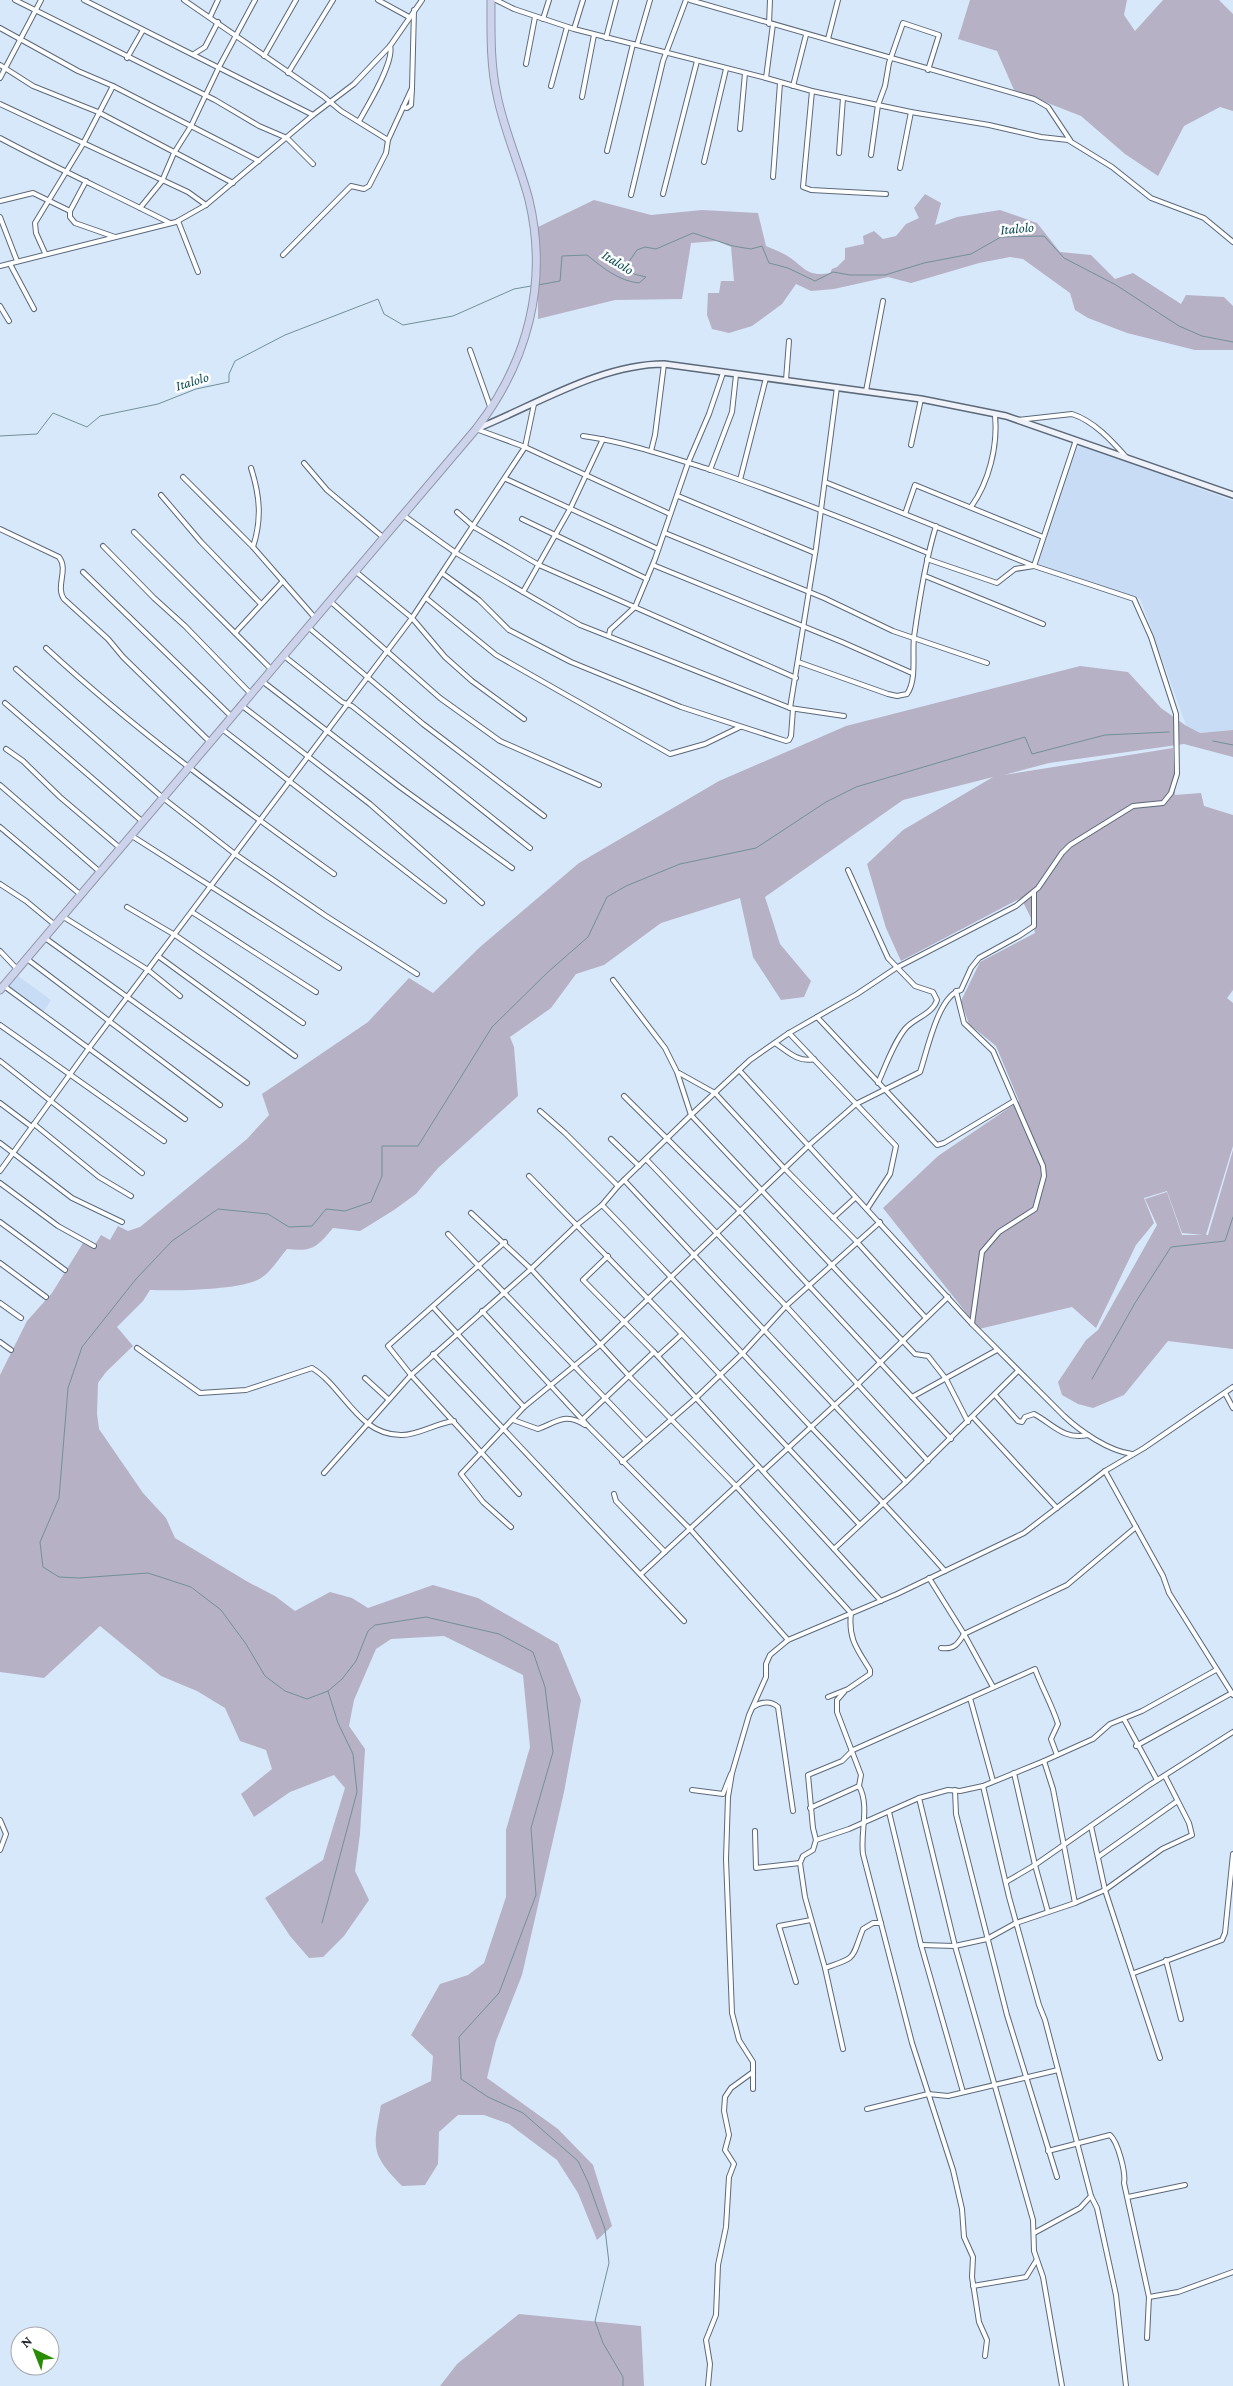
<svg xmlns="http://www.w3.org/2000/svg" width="1233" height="2386" viewBox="0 0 1233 2386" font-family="'Crimson Pro',serif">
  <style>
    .built { fill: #c8dcf5 }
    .green { fill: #b6b1c5 }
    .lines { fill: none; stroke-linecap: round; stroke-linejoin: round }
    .stream { stroke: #719197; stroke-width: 1 }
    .street-casing { stroke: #5b6979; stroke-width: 6 }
    .secondary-casing { stroke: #5b6979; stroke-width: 8 }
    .highway-casing { stroke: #9197a9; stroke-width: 9 }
    .street { stroke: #fff; stroke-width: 4 }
    .secondary { stroke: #f0f2f9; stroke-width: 5 }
    .highway { stroke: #cdd3eb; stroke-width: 7 }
    .labels { text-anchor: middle; stroke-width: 5; stroke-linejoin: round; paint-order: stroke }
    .water-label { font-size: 14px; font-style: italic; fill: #084a51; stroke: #fff }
  </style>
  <rect width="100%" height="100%" fill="#d8e8fb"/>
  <g class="built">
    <path d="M1082,445L1233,501V730L1200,733L1186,725L1140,598L1133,600L1038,564L1072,451Z"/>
    <path d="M14,973L51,1000L42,1014L4,986Z"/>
  </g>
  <g class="green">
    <path d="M970,0H1127L1124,15L1135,31L1163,0H1219L1233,14V111L1220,107L1184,126L1158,176L1125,154L1081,116L1014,90L997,51L958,39Z"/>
    <path d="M925,194L941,203L935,225L957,217L1000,210L1037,223L1060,252L1091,255L1115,279L1133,273L1181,304L1186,295L1224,297L1233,306V350H1195L1127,333L1088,318L1075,310L1070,293L1023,259L1010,257L979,263L911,283L888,277L834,289L811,291L796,284L782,304L752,326L729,333L712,329L707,315L708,293H719L721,281H734L731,247L717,241L691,243L682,299L615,300L538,319V227L594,200L651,215L702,210L758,213L766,246C772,249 779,251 784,254C804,265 805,278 830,273L832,269L837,267L845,259V248L864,244L863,236L874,231L883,239L896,236L906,224L919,218L914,208Z"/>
    <path d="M1080,666L1128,672L1161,708L1185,725L1200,733L1233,730V757L1184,744L1049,763L1004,775L1173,748L1175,795L1201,793L1204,806L1233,815V990L1227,998L1233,1003V1146L1206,1235H1208L1233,1150V1349L1168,1341L1124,1395L1093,1408L1078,1404L1062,1395L1058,1382L1086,1340L1098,1330L1157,1225L1145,1199L1167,1192L1182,1235H1203L1182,1233L1167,1191L1144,1198L1154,1223L1136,1245L1096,1328L1072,1307L979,1329L883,1208L938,1156L1019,1101L996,1046L969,1024L961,1001L980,962L1035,933L1032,920L1021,898L901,961L886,928L867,864L903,830L993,777L903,800L765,897L780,944L811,981L804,997L781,1000L753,957L740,898L661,923L604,965L576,974L551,1008L510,1037L514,1047L518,1096L438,1168L416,1194L394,1210L360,1231L333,1228C317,1247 313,1252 287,1249C279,1258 271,1272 261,1278C244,1290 172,1291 150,1290L143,1301L117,1327L133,1346L106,1372L98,1383L97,1414L99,1429L143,1493L166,1518L175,1538L248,1582L275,1596L295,1611L330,1592L352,1598L368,1608L433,1585L478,1598L558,1644L581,1700L564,1792L522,1975L496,2041L487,2078L558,2129L593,2165L612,2226L597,2240L578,2193L557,2160L509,2124L484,2115H458L439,2132L438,2164L425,2185L402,2186C370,2153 373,2148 381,2105L431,2081L433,2056L411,2035L440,1984L468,1975L484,1963L506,1897V1830L530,1747L523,1675L444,1636L391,1639L376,1649L354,1700L349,1726L365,1749L360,1834L355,1871L369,1900L344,1936L323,1957L309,1958L290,1936L265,1898L323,1860L345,1788L334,1775L290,1792L254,1817L241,1794L272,1769L266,1750L240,1741L225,1708L197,1691L161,1676L100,1626L44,1678L0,1672V1375L27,1321L52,1293L83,1243L93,1248L101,1235L110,1240L118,1226L128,1231L140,1227L247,1139L269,1115L262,1094L368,1022L409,978L433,993L480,947L579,863L719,781L846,726Z"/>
    <path d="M519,2314L641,2326L644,2386H440L457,2364Z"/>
  </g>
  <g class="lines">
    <g class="stream">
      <path d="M538,285L560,281L562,256L587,255C603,268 619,281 639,283L646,277L634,274L626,266L637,250L645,247L656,249L693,233L733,246L751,249L762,246L769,263L788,268L815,281L833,272L850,275H885L924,263L971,254L1001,237L1044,236L1064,258L1116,285L1179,326L1202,336L1233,342"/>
      <path d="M0,436L37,434L53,413L87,427L100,416L158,404L196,389L229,382V374L235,361L285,335L378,299L384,314L403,325L453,316L514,289L531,286"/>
      <path d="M1213,741L1233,745"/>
      <path d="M1092,1379L1135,1303L1171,1247L1225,1241L1233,1217"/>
      <path d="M322,1923L357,1792L353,1754L338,1723L328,1691"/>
      <path d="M623,2386V2377L603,2343L595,2321L609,2263L605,2229L588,2182L578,2161L523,2113L488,2097L461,2079L459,2037L499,1993L536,1895L531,1828L553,1752L545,1687L533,1652L499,1634L426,1617L375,1625L368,1631L356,1661L342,1679L328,1691L307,1699L285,1691L265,1676L246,1644L221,1610L191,1587L148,1573L79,1578L59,1577L43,1567L40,1542L59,1498L68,1388L82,1347L136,1279L172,1241L218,1209L268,1214L289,1227L312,1226L326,1209L345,1211L371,1202L382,1176V1146H418L492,1027L548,972L588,937L607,897L626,886L680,864L756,848L826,802L856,787L1025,737L1032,754L1105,735L1169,732"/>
    </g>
    <g class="street-casing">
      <g id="street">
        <path d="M15,0L215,100L259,126L287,138L313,164"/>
        <path d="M84,0L313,115"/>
        <path d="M184,0L323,96L341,111L388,140"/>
        <path d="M378,0L409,17"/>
        <path d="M496,0L514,9L574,29L766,78L812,91L911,112L989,125L1041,137L1068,140L1112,167L1151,198L1204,218L1233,242"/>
        <path d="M690,0L1034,99L1048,107L1070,140"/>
        <path d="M210,17L218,0"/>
        <path d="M543,19L549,0"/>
        <path d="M769,24L770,0"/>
        <path d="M0,28L78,71L113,86L259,161"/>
        <path d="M574,29L583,0"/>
        <path d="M606,38L616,0"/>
        <path d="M828,39L838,0"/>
        <path d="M637,45L650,0"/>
        <path d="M194,54L205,47L218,22"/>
        <path d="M264,56L296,0"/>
        <path d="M127,58L143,30"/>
        <path d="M526,64L535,17"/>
        <path d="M0,65L33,86L98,112L233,183"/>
        <path d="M288,73L333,0"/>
        <path d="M0,78L41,0"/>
        <path d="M766,78L773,24"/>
        <path d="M551,86L567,27"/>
        <path d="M793,86L806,35"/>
        <path d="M812,91L803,187L811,190L886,194"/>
        <path d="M582,97L594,35"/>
        <path d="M0,104L188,192L206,205"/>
        <path d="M403,107L407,108L411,105L412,89"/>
        <path d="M359,121C367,107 395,61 390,46"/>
        <path d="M740,129L745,73"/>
        <path d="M0,138C56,168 113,194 170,223"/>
        <path d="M607,151L633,44"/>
        <path d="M839,153L843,98"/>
        <path d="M871,155L878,105L885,86L889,63L903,23L939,35L928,70"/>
        <path d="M704,162L726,69"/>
        <path d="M900,168L911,112"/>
        <path d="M773,177L780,83"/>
        <path d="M86,181L70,211V217L75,223L115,237"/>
        <path d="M663,194L697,61"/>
        <path d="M631,195L663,61L686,0"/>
        <path d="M0,201L33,193L70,211"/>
        <path d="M140,208L162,181L174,153L191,126L219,67L255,0"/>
        <path d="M0,217L17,261"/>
        <path d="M178,221L198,272"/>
        <path d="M45,253L36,233L35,223L83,144L113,86"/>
        <path d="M283,255L351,186L364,189L369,186L386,153L388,140L412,88L414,10"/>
        <path d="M10,264L34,309"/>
        <path d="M0,266L176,222L206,205L313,115L354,84L390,46L422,0"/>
        <path d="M0,306L9,321"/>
        <path d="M470,350L491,409"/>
        <path d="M786,380L789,341"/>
        <path d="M866,391L883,301"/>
        <path d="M1018,420L1072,414C1094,421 1112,441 1127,458"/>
        <path d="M476,429L525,447L670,514"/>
        <path d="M583,436C626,442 667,456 708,469C783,494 855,523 928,553"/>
        <path d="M911,445L921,399"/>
        <path d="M651,451L655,435L664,364"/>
        <path d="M304,463L327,490L384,538"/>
        <path d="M251,468C260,496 262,519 253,547"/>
        <path d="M710,470L732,412L736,375"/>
        <path d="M183,477L253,547L316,619"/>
        <path d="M506,479L658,549"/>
        <path d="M740,480L766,378"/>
        <path d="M161,495L201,542L260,603"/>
        <path d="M678,496L815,553"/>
        <path d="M971,507C989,482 998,446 995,415"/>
        <path d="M457,512L474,527L539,565L796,678"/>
        <path d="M905,514L915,485L1043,537"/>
        <path d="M403,515L456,553L580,625L790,708L844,716"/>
        <path d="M522,519L647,579"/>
        <path d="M0,529L59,557C69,570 55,586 64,599L108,639L123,657L210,742"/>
        <path d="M134,532L272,670"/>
        <path d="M665,533L824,598L893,631L987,663"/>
        <path d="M103,546L154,598L185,626L251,694"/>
        <path d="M927,559L997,583L1015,569L1034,566L1076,440"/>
        <path d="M653,565L842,642L912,673"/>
        <path d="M355,571L412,618L445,657L472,681L524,719"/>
        <path d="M83,572L232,717"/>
        <path d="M442,573L479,600L509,630L571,662L681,707L786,741L789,740L791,736L793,709"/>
        <path d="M925,576L1043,624"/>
        <path d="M523,592L570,509L603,439"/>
        <path d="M426,598L496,655L670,754L705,744L740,727"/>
        <path d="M330,601L440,698L500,741L599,785"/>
        <path d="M308,627L423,724L544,816"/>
        <path d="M235,633L283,581"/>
        <path d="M609,635L610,630L635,607L655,559L688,463L709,414L723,373"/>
        <path d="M46,648C136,731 235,803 334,874"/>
        <path d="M284,656L342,702L352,706L530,848"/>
        <path d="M798,662L888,694L897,696L907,694C917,680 912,654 914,637C919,601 925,562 936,526"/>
        <path d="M16,669L163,798L235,854L326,916L417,974"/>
        <path d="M262,681L400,787L512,868"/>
        <path d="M5,703L143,822"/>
        <path d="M241,705L370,804L482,903"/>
        <path d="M790,708L816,548L837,387"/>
        <path d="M222,729L444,901"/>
        <path d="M6,749L23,761L60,797L120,848"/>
        <path d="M0,785L100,872"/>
        <path d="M0,827L81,895"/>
        <path d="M132,836L339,968"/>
        <path d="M848,870L888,958L915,986L933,992L937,1000C933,1014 914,1018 905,1029C893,1044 886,1065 878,1083"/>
        <path d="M0,884L26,901L55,925"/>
        <path d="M127,907L175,935L303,1023"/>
        <path d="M192,912L316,992"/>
        <path d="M62,916L148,970L180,996"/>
        <path d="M45,938L247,1083"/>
        <path d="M0,951L18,970"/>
        <path d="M158,956L295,1056"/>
        <path d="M27,959L220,1105"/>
        <path d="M613,980L665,1048L677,1072L691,1115L915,1354L928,1356L946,1379L968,1422"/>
        <path d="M4,986L185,1119"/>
        <path d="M956,991L964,1023L993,1051L1043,1166L1044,1176L1035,1209L999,1232L982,1252L972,1324"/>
        <path d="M817,1017L937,1145L944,1143L1014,1101"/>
        <path d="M0,1025L164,1141"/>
        <path d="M789,1033L896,1146L890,1174L867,1209"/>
        <path d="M775,1043C787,1051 798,1063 814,1059"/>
        <path d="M0,1061L142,1173"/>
        <path d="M739,1070L972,1324L1064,1416C1081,1432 1109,1451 1132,1454"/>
        <path d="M679,1073L715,1093L784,1168L857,1242L925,1317"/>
        <path d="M624,1096L739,1210L951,1439"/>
        <path d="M0,1103L32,1127"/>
        <path d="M540,1111L565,1133L618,1186"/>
        <path d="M34,1124L99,1177L131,1196"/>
        <path d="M611,1139L639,1166"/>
        <path d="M0,1143L72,1198L122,1222"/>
        <path d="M646,1159L786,1306L928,1461"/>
        <path d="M0,1171L89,1048L412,618L525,447L534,404"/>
        <path d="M529,1176L682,1334L859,1524"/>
        <path d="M624,1180L906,1482"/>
        <path d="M0,1183L58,1226L94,1246"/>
        <path d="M602,1205C673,1278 741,1352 810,1426C856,1474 901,1521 945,1571"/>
        <path d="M471,1213L531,1269L630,1377L736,1486L851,1613C848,1639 857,1649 870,1670V1674L848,1689L828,1697"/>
        <path d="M833,1218L855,1198"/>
        <path d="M0,1222L65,1270"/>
        <path d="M448,1234L646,1441"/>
        <path d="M505,1242L388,1346L411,1375L519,1494"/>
        <path d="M608,1256L583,1280L654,1352L834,1549"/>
        <path d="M0,1263L46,1297"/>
        <path d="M0,1303L21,1318"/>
        <path d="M433,1307L524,1407"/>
        <path d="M482,1311L589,1427L690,1529L788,1640"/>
        <path d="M0,1342L11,1350"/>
        <path d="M137,1348L200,1393L246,1390L312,1368C344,1387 358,1436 402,1435C419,1435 436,1423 454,1421"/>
        <path d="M433,1354L684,1621"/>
        <path d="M658,1356L682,1334"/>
        <path d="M365,1378L388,1399"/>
        <path d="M1225,1393L1233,1408"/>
        <path d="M995,1395L1018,1421L1022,1422L1025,1417L1034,1414C1053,1424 1063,1440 1088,1435"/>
        <path d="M912,1397L997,1350"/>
        <path d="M973,1417L1057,1508"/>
        <path d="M513,1420L538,1429C557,1422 565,1412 585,1425"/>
        <path d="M582,1420L654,1352"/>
        <path d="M622,1462L696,1398L744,1352L786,1306L880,1222"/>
        <path d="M763,1471L858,1384L948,1297"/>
        <path d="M1105,1471L1163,1576L1169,1593L1233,1695"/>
        <path d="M324,1473L411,1375L531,1269L577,1225L602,1205L618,1186L691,1115L750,1060L789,1033L857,994L896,968L1016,906L1038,888L1062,853L1070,845L1133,806L1163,803L1171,793L1177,774L1176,714L1151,637L1134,599L1034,566L825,482"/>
        <path d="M614,1494L616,1501L665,1552"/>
        <path d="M511,1527L483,1502L461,1474L524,1407L601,1344L808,1146L856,1104L920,1072C927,1052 938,995 961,990L971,968L979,958L1019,936L1034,926V892"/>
        <path d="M641,1574L758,1466"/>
        <path d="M929,1578L964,1634L993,1687"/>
        <path d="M881,1601L834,1549L906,1482L1018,1371"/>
        <path d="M941,1648C954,1650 958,1644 964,1634L1067,1585L1136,1527"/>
        <path d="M970,1698L993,1781"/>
        <path d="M753,1707C761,1702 770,1700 778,1707L793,1811"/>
        <path d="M1124,1719L1157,1780"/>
        <path d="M1136,1746L1232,1693"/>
        <path d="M1044,1761L1053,1789L1075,1903"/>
        <path d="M1014,1773L1035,1865L1048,1912"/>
        <path d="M859,1786C870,1806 860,1832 863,1854L912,2043L953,2170L962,2209L964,2237L973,2257L972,2277L979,2322L987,2340L985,2356"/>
        <path d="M983,1786L1009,1897L1039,2005L1045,2020L1091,2196L1097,2208L1116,2295L1126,2386"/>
        <path d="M692,1790L723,1794L731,1774"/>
        <path d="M955,1790L956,1814L1007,2015L1057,2177"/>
        <path d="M919,1798L955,1946L1033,2220L1034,2251L1043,2277L1062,2386"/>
        <path d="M810,1808L859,1786L861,1775L837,1712V1700L844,1692"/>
        <path d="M889,1812L921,1945L963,2092"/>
        <path d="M0,1820L6,1834L0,1850"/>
        <path d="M1091,1826L1105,1890L1160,2058"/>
        <path d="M755,1831L756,1868L800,1863"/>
        <path d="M816,1840L813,1828L808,1775L842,1761L853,1750L1035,1669C1042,1688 1052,1705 1058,1724L1051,1739L1057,1755"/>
        <path d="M1098,1857L1176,1802"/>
        <path d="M1006,1882L1035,1865L1148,1786L1233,1732"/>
        <path d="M921,1945L955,1946L987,1939L1016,1923L1075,1903L1105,1890L1162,1849L1192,1835L1189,1823L1165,1776"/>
        <path d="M1166,1960L1181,2019"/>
        <path d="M825,1968C858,1957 851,1959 863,1929L873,1923H881"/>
        <path d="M1134,1973L1222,1940L1225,1933L1233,1854"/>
        <path d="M796,1982L779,1926L811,1920"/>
        <path d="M843,2049L825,1968L805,1897L800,1863L803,1856L813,1850L816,1840L849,1829L919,1798L948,1790L960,1791L983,1786L1044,1761L1093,1739L1110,1724L1142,1711L1216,1670"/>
        <path d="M753,2089V2062L739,2040L732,2013L726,1859L728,1797L732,1773L749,1715L766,1677V1664L770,1655L788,1640L897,1594L1024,1533L1105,1471L1144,1448L1233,1387"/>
        <path d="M867,2109L928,2094L948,2096L1058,2070"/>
        <path d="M1048,2151L1110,2135C1118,2142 1126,2173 1124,2183L1149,2297L1147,2338"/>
        <path d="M1128,2197L1185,2185"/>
        <path d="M1034,2233L1080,2208L1091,2196"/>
        <path d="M973,2286L1026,2277L1036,2261"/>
        <path d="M1149,2297L1178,2292L1233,2272"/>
        <path d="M708,2386L710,2364L706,2340L716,2315L718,2265L726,2227L729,2177L734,2164L725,2150L729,2135L724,2111L725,2097L731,2088L753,2072"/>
      </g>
    </g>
    <g class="secondary-casing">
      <path id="secondary" d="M476,429C534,406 600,364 664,364L921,399L1006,416L1233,495"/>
    </g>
    <g class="highway-casing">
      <path id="highway" d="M0,990L476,429C527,363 549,284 529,200C520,165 504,131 497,95C490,64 491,31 491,0"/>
    </g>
    <use href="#street" class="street"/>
    <use href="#secondary" class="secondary"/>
    <use href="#highway" class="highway"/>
  </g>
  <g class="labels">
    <g class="water-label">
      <text transform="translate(1017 228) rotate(-5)" y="5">Italolo</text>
      <text transform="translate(618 262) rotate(31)" y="5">Italolo</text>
      <text transform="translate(192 381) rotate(-17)" y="5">Italolo</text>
    </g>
  </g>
  <g transform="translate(35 2351) rotate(317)"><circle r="24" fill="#ffffff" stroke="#a6a9ab"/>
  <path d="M0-4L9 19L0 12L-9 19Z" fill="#288c04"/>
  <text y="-8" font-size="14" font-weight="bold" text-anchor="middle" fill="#21272e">N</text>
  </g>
</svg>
